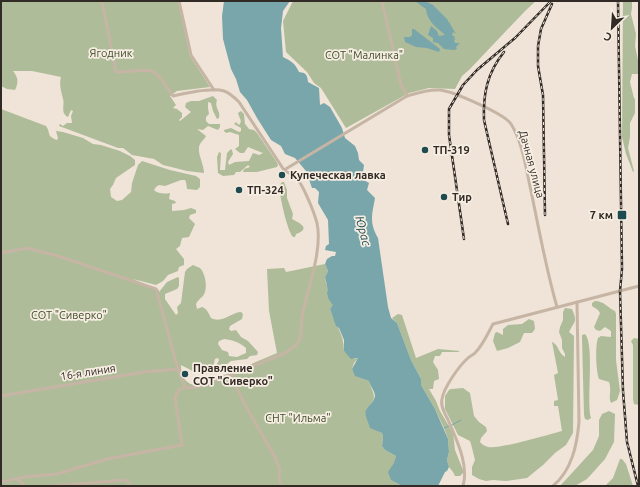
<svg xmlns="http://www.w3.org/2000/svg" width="640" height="487" viewBox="0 0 640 487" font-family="Ubuntu,sans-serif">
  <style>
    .green { fill: #afbc99; fill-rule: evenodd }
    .water { fill: #78a6aa }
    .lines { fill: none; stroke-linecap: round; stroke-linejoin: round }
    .stream { stroke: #78a6aa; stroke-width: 1 }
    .minor { stroke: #c6b5a4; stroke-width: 3 }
    .rail-casing { stroke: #322a25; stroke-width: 2.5 }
    .rail { stroke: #f7eee3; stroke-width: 1; stroke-dasharray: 3; stroke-linecap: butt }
    .poi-dot { fill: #1e4b50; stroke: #f7eee3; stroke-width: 1.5 }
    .labels { text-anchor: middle; stroke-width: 3.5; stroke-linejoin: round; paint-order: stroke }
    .park-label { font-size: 11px; fill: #404e2b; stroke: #f7eee3 }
    .poi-label { font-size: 11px; font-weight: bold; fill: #322a25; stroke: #f7eee3; text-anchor: start }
    .street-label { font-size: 11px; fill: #322a25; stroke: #f7eee3 }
    .water-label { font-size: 12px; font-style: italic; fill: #1e4b50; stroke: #f7eee3 }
  </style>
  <rect width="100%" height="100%" fill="#efe4d7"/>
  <g class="green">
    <path d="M1,1H178L190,56L210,87L177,91L170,96L176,105L173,108L177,109L182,113V117L179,120L180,121L191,112L185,107L186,103L191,101H199L213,96L217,100C214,108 221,111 219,118L217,119L213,111L211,103L208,102V108L209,114L206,117V121L209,124H220V127L218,130L208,126L203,130L197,129L206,136C204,140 200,142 199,147C198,156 204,164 204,173L187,171L163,165L154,159L132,155L123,148H118L59,126L60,124L63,126L67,123H72L71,116L73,111L71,110L68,117C60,113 65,105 63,99C61,90 59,85 61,77L32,71H13C18,77 19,82 15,90L7,89L1,86Z"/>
    <path d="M293,1H536L526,10L470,69L462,76L455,89L429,88L409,93L346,128L321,88L314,83L307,72L286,52L283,21Z"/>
    <path d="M623,1H632V8L631,14L636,34L635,46L639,65V74H632L630,82L634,98L635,99V113L630,123V137L628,148L634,171L633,172L626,154L622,137Z"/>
    <path d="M1,109L46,126C51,133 46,136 57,140L58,138L56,131L63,132L83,138L93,144L101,145L120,151L130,156L135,160V165L116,178L113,185L110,189L111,197L117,201L122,200L131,192L132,183L138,165L142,161L170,170L196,176L200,179V187L197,190L187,189L186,182L185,180H181L165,186L159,185L156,187L154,190C158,194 165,194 170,193L169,199L175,201L176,203L172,204V211L184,210L191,208L196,210V213L190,215L189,218L195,224L189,237L182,238L180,246L176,249L184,259V265L179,267L178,271L168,275L163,281L156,285L133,279L159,290V292L167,282L178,277L179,278V286L177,289L165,294V299L176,315L178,313L177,307L181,303L185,272L187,269L193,265L200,268C206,274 208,290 203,296C200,299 198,300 196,304L197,309L202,307C207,309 208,312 211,318C222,324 232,312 241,312L243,314L242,319L230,326L229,329L231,331L236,330L241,337L248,341L258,352L257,355L250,356L247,359L231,361L227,364H222L218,367L216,366L219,360L218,358L215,359L213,368C200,377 193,371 181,365C181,374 184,383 194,385L230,373L277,353L269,311L267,269L284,268L286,272L325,264L328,271L325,277L326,283L329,290V300L334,305L330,309C335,325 344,333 344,351L354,359L358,358L354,363L352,369L356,376L369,381C373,395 379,396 366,410L378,431L382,433L383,437L382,446L385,450L396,456L391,480L402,486H1ZM224,339C233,340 239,342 246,348V353L237,357L229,356L228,352L222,350L218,344L219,341Z"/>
    <path d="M241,111L244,114L245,124L249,129L254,130L257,133L276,161L278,165L277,167L257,172H243L244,169L250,167L248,165L240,172H236L234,175L223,176L218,173L217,157L219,152L221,153L220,170H225L227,153L231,149L232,150L233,154L228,162L229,165L235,162L249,161L253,153L259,155L263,153L248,147L244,153H240L235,149L239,146V135L230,132L226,133L224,131V130L231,128L239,132L241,131V128L234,124L236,122L239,125C243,121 239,118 238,113Z"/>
    <path d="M282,182H284L287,190V198L293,214L292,219C297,222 313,228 296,234L295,237H293C287,230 280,197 279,186Z"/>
    <path d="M595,301C604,301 608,308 615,311L616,314V360L620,391L617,400L611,403C608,397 612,390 609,382L599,379C596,371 595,346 598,338L601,336L611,337V331L605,327L600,331L596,330L594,327L600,313L598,310L592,306V303Z"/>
    <path d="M565,308L572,309C578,323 574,321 569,332L574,336L573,433L566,445L555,453L543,465L527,478L506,481L493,480L486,481L479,479L472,475V467L475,460L471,444L470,441L458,435L445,409V396L449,390L451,389L463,388L470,393L474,416L479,422L486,427L487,431L481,438L480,442C482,444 484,446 488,447C501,449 547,435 562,431L558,406H554V401L558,400L554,375L558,373L552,342C559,345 558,353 565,357V354L562,348V340L559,332L560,327L563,320V312Z"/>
    <path d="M398,314L402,315L416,358L438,349L460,351L458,352H442L440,356H435L433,362L438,370L439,379L434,381L433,389H429L436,401L440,411L453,433L455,450L463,470V473L460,476H455L453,472L449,467L447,460L449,452L448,439L444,428L435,409L421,385V379L411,360L397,323L392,318Z"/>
    <path d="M529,319L534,321L535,329L532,333H524L520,342L508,348L497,351L493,341L495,333L497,332L503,335V329L508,325L522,324Z"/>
    <path d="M585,334C595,345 586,401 591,418L588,420L585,419L584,415L582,339V335Z"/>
    <path d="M634,338L639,339V405L634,404L633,399V345L631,341Z"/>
    <path d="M609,411L615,414L614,442L605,459L587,479L575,486H560L593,450L599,436V420L602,414Z"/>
    <path d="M620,459H622L626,464L633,486H605L613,478Z"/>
  </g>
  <g class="water">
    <path d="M224,1H290L283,11L281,28L283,57C291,61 295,63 299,72C306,73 307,74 308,82L319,88L320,105L324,103L330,107L342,128L345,138L355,146L358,153L359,160L364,165L362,179L369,183L367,190L375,198C372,215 369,222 378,238L388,307L391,318L397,323L411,360L421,379V385L435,409L448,439L449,452L447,460L449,467L447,471L445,472L438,486H402L391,480L388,472L394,463L396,456L385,450L382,446L383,437L382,433L370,428C369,423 364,415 366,410C369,405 374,402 375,396C375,391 370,386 369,381L355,376L352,369L358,358L351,359L344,351V340L339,328L336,326L330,309L333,305L329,300L327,293L328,290L325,277L328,271L325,264L327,259L332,256H335L336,252L325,250L326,246L329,244L328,220L318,203L319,192L315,188H312L306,171L295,158L285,154L281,146L271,140L257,118L247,100L240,92L236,79L231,69L223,39L222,16Z"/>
    <path d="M415,1H425L433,5L448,20V22H449L456,34L453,32L452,35L455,37L454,39H456L454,40L455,43H460L456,47L457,49L454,50L444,49L438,43L433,42V38L428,35L431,26L437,31L439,36L445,35C436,27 427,21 426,9Z"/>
    <path d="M412,29H414L440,49L439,52L427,48L416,47L405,42L404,37H410L412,35Z"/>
  </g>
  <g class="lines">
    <g class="stream">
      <path d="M452,425L461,420"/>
      <path d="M444,428L449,426"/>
    </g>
    <g class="minor">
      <path d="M102,1L116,72C126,73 148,67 155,73C161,77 168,89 173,96C186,93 212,87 224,91C230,93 235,98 239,102L284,170C287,173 291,173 295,176C303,184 314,212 317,223C323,251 307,289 302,317C301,324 302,334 299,341C295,347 290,350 285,353L231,375L244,403L275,457L280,470L279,477L281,486"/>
      <path d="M179,1L191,55L214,90"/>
      <path d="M382,1L401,85L407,96"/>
      <path d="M284,170L407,96C417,93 429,89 440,90C452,91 505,114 511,124C523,143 526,169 531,191C539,229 546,269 557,307"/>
      <path d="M1,253L27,248L58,256L156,289L178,369L185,387C195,391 219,378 231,375"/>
      <path d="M1,396L144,372L178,369"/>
      <path d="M17,479L25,486"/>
      <path d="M1,482L24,477L57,474L107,459L182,445L175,397L179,390L185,387"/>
      <path d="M51,486L125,480L129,483V486"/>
      <path d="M463,486C469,465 457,441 449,422C446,415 440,407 442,399C444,387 459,366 468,358C470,356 473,355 475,353C483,345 488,333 493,324L639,286"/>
      <path d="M553,486C572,470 577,445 579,422L577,302"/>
    </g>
    <g class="rail-casing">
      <g id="rail">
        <path d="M618,1L622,269L620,291L623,391L627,442L638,486"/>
        <path d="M504,52C487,73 483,94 484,120L508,224"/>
        <path d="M545,215L543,95L538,66V46L541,29L552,4"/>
        <path d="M464,239L449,135V109L463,85L477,70L515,38L551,1"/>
      </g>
    </g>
    <use href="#rail" class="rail"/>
  </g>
  <g class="poi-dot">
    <circle cx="425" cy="150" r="4"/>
    <circle cx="282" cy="175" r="4"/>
    <circle cx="239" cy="190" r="4"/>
    <circle cx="444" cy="197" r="4"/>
    <rect x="617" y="210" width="10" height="10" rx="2"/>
    <circle cx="185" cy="374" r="4"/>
  </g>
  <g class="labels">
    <g class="park-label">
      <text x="111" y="57">Ягодник</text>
      <text x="364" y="59">СОТ "Малинка"</text>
      <text x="69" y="319">СОТ "Сиверко"</text>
      <text x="298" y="422">СНТ "Ильма"</text>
    </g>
    <g class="poi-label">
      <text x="433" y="154">ТП-319</text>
      <text x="290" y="179">Купеческая лавка</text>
      <text x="247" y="194">ТП-324</text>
      <text x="452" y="201">Тир</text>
      <text x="613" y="219" text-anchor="end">7 км</text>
      <text x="193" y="372">Правление<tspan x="193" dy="13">СОТ "Сиверко"</tspan></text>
    </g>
    <g class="street-label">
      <text transform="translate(532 164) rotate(75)" y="4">Дачная улица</text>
      <text transform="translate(88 372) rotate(-9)" y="4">16-я линия</text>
    </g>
    <g class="water-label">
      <text transform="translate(363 231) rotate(75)" y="4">Юрас</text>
    </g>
  </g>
  <rect width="640" height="487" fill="none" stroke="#322a25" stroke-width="4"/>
  <g transform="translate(612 28) rotate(205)" stroke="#f7eee3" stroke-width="3" paint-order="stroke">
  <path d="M0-3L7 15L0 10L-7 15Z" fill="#322a25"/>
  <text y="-6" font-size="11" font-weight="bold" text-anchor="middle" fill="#322a25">С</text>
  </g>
</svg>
